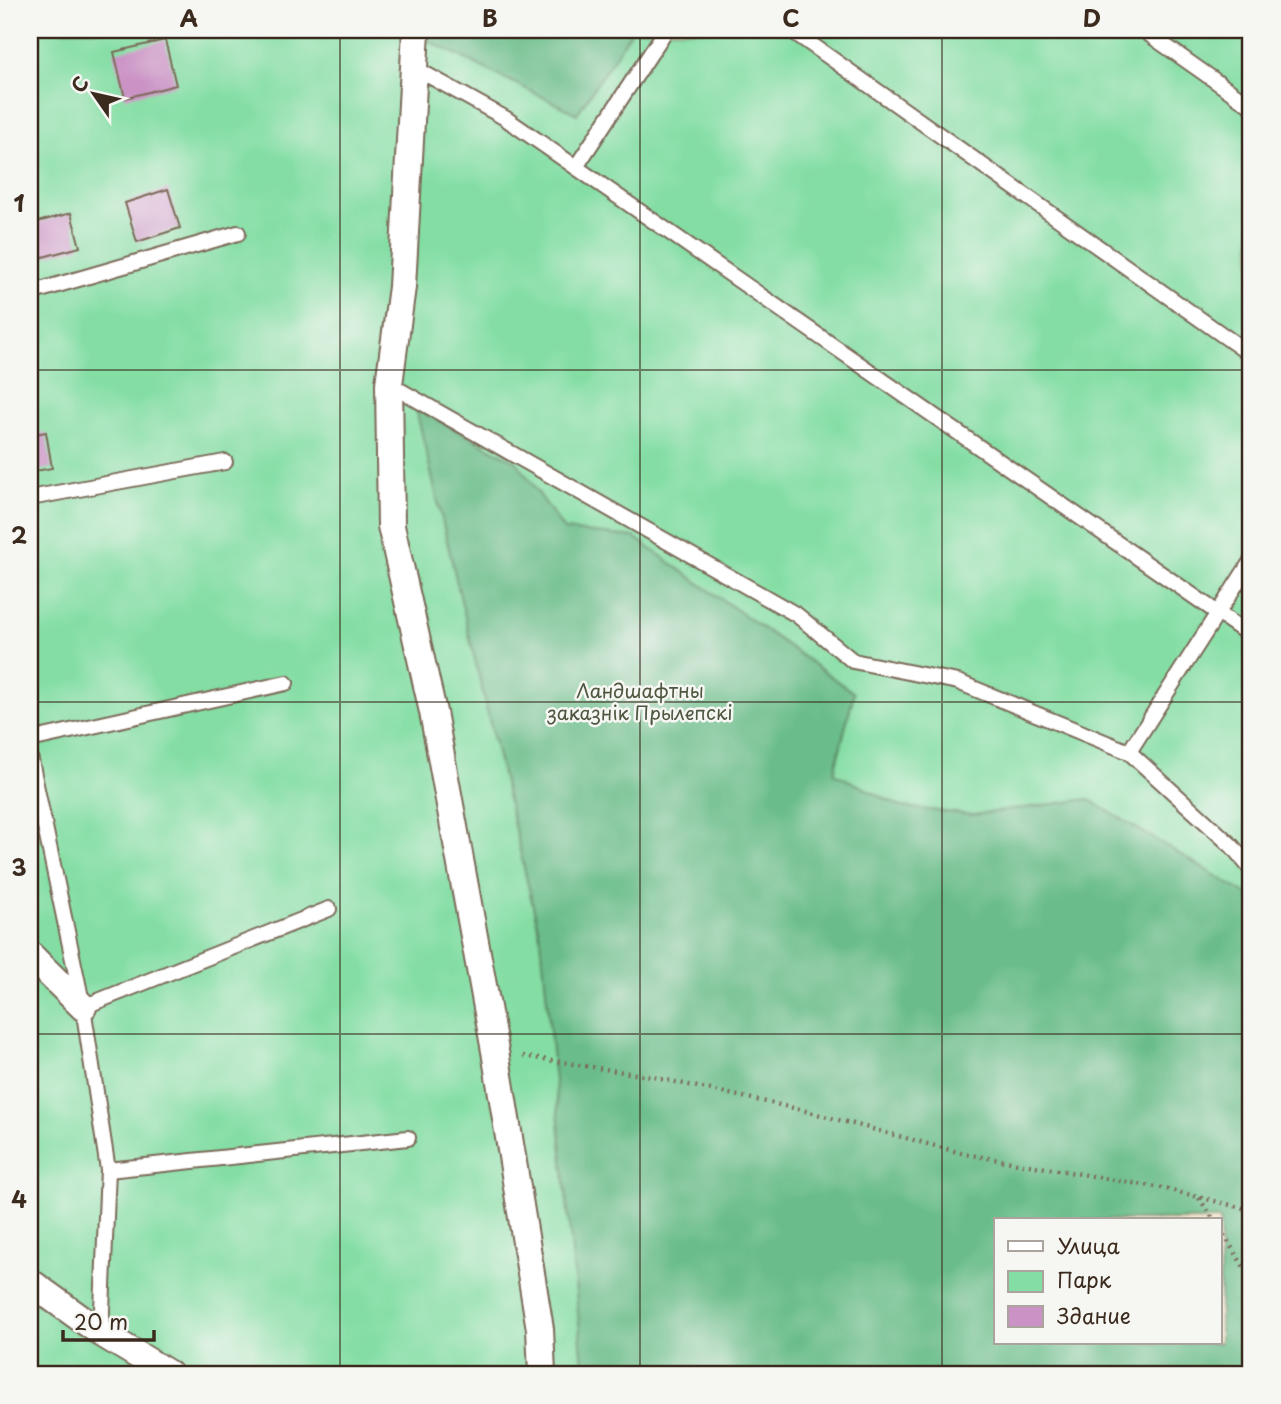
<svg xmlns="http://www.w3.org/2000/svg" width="1281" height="1404" viewBox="0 0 1281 1404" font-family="'Playpen Sans',sans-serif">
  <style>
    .green { fill: #84dea4; stroke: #608461; stroke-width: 2; fill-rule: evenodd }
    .forest { fill: #6bbd8a; stroke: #537454; stroke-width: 2; fill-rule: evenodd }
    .building { fill: #ca92c5 }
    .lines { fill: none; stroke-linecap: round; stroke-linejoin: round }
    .lane-casing { stroke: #7b6a59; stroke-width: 18 }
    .street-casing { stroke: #7b6a59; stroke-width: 30 }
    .path { stroke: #7b6a59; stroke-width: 4.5; stroke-dasharray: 2 5; stroke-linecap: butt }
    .lane { stroke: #fff; stroke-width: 14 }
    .street { stroke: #fff; stroke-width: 26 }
    .grid { fill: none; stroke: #3b2a1e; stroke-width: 2; stroke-opacity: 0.55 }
    .labels { text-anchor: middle; stroke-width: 5; stroke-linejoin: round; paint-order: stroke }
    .park-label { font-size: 19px; fill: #4d5740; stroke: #f6f6f2 }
    .neatline { fill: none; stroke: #3b2a1e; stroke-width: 2.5 }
    .grid-label { font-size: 23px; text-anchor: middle; font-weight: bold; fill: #3b2a1e }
  </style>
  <rect width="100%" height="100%" fill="#f6f6f2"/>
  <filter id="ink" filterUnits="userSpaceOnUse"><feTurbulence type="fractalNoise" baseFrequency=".0143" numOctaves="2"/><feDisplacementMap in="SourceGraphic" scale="14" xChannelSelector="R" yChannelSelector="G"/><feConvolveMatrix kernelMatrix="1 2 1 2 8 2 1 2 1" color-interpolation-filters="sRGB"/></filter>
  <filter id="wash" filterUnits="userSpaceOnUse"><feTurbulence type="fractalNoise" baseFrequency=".00686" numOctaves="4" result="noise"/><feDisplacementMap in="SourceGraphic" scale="28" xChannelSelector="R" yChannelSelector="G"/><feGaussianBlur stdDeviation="1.57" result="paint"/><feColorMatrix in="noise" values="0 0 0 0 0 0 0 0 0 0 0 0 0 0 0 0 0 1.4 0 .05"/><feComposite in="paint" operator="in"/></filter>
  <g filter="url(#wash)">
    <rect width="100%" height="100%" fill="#f1e2c7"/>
    <path class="green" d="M30,30H1251V1374H30ZM996,1220H1220V1343H996Z"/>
    <g class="forest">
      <path d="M425,30H632L577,114L423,38Z"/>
      <path d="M416,409L517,462L564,530L634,537L854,693L834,773L902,807L973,815L1088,799L1251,897V1142L1243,1168L1251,1183V1374H584L541,940ZM996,1220H1220V1343H996Z"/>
    </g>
    <g id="blocks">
      <g class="building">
        <path d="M165,40L176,85L125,98L114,52Z"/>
        <path d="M168,189L180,228L137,242L125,203Z"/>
        <path d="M71,213L80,247L39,258L30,224Z"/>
        <path d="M46,432L52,468L30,472V435Z"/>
      </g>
    </g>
  </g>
  <g filter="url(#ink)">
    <use href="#blocks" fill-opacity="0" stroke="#7b6a59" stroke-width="2"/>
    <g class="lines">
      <g class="lane-casing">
        <g id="lane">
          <path d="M791,30L1251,355"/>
          <path d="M1143,30L1251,106"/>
          <path d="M413,67L505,118L1251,636"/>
          <path d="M576,167L666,30"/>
          <path d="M30,293L238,233"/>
          <path d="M389,384L797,615L853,661L958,682L1129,752L1232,846L1251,869"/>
          <path d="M30,498L225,462"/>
          <path d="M30,740L286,683"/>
          <path d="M1129,752L1251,561"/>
          <path d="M30,756L83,1007L108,1170L101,1333"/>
          <path d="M83,1007L329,909"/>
          <path d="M108,1170L408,1138"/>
        </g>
      </g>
      <g class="street-casing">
        <g id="street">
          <path d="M416,30L402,287L389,384L391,526L433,712L495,1051L540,1329L542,1374"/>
          <path d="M30,955L83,1007"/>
          <path d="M30,1282L101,1333L169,1374"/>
        </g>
      </g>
      <g class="path">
        <path d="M523,1056L648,1076L798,1109L965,1154L1162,1188L1251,1210"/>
        <path d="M1199,1198L1214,1220"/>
        <path d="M1220,1229L1251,1278"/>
      </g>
      <use href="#lane" class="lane"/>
      <use href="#street" class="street"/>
    </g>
  </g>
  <path class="grid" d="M340,30V1374M640,30V1374M942,30V1374M30,370H1251M30,702H1251M30,1034H1251"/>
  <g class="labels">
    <g class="park-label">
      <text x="640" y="698">Ландшафтны<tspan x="640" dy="22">заказнік Прылепскі</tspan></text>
    </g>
  </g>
  <rect width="1281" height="1404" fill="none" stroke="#f6f6f2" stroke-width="77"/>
  <rect x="994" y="1218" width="228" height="126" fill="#f6f6f2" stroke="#aba49d" stroke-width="2"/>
  <rect x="1008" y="1241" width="35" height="10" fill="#ffffff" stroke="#aba49d" stroke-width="2"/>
  <text x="1057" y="1254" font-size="21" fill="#3b2a1e">Улица</text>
  <rect x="1008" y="1271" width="35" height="21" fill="#84dea4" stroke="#aba49d" stroke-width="2"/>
  <text x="1057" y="1288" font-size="21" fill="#3b2a1e">Парк</text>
  <rect x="1008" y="1306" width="35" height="21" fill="#ca92c5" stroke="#aba49d" stroke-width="2"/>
  <text x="1057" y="1324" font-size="21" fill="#3b2a1e">Здание</text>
  <g transform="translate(94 94) rotate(304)" stroke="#f6f6f2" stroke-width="5" paint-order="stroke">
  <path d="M0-5L12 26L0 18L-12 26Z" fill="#3b2a1e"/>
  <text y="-10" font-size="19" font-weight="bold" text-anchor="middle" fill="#3b2a1e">С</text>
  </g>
  <path d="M63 1330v10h91v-10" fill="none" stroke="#3b2a1e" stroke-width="3.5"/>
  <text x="74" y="1330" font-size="21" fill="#3b2a1e" stroke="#f6f6f2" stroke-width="5" paint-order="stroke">20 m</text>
  <rect x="38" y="38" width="1204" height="1328" class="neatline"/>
  <g class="grid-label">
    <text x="189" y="27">A</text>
    <text x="490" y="27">B</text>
    <text x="791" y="27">C</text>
    <text x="1092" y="27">D</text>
    <text x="19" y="212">1</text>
    <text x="19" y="544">2</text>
    <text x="19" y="876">3</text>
    <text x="19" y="1208">4</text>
  </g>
</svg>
